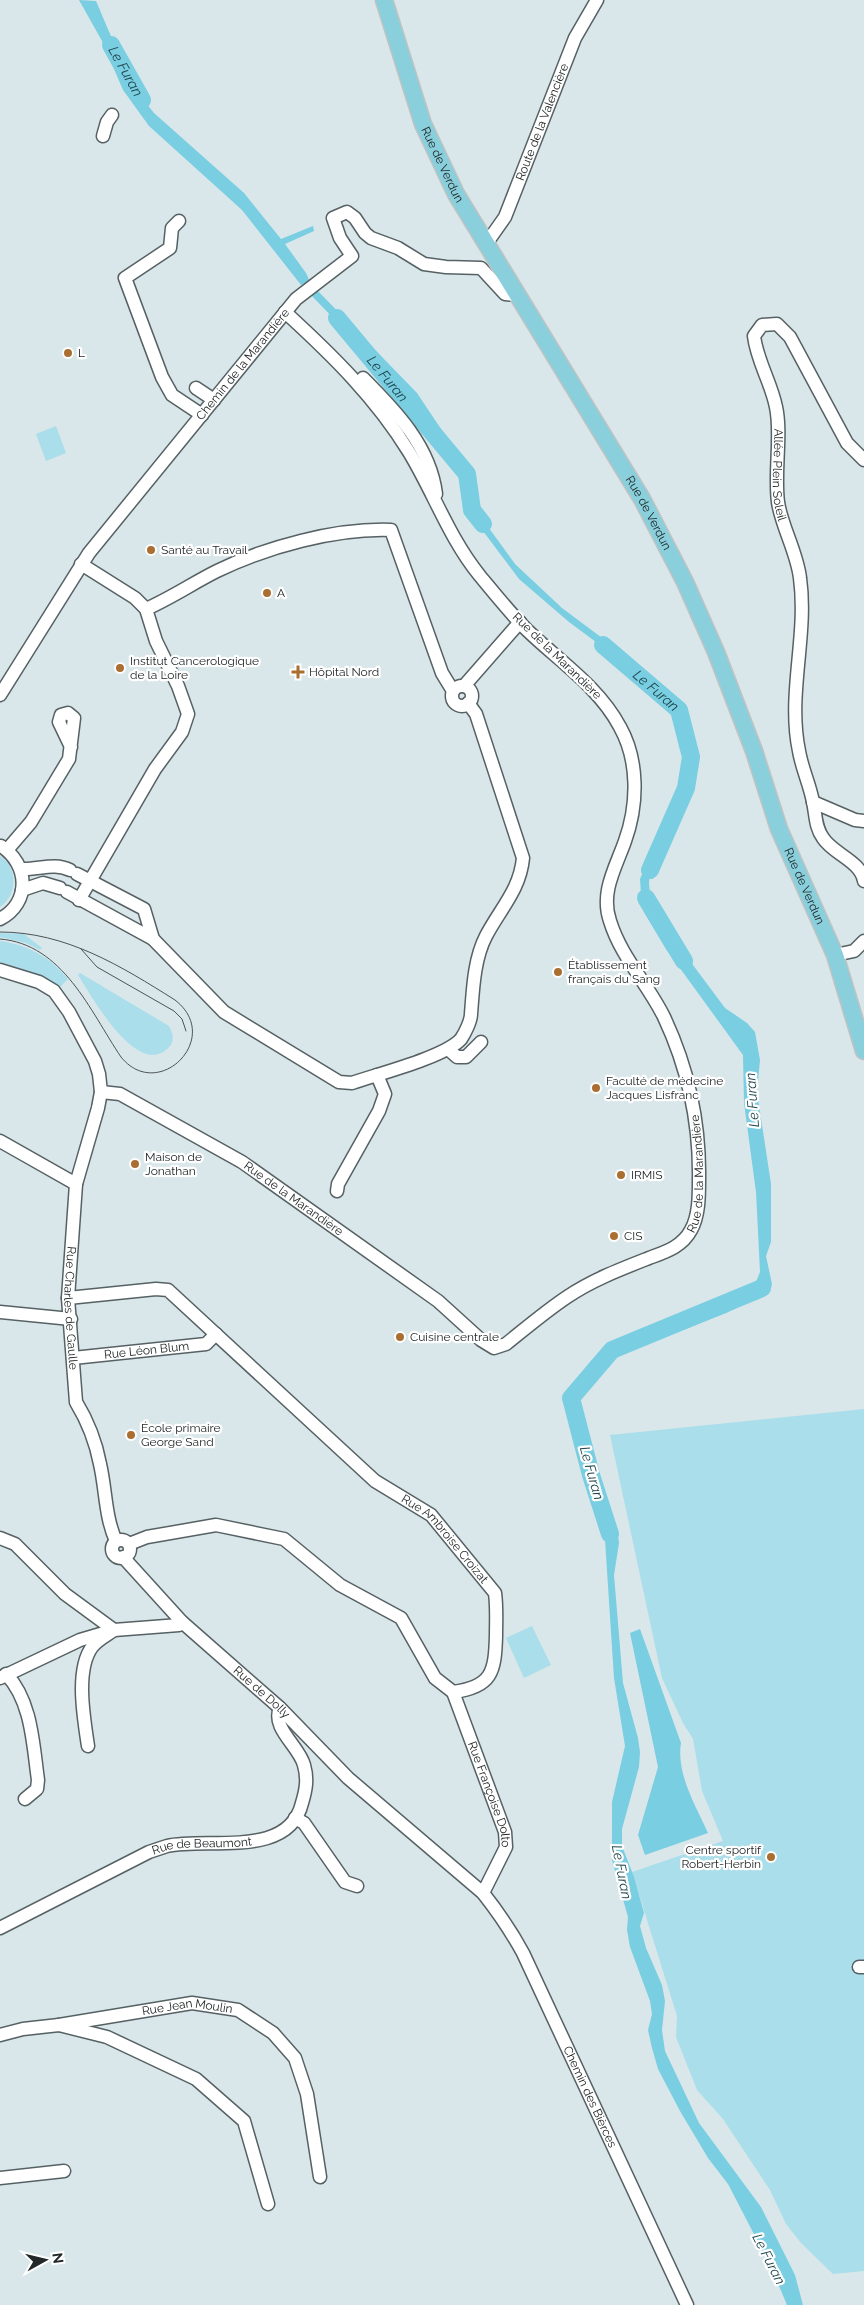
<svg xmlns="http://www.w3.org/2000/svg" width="864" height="2305" viewBox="0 0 864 2305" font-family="Raleway,sans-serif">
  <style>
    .green { fill: #a9deea }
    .water { fill: #79cee1 }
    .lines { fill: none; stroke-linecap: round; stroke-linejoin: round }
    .river { stroke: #79cee1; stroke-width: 18 }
    .minor-casing { stroke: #566164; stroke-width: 15 }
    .major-casing { stroke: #c1c3c3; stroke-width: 19 }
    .minor { stroke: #fff; stroke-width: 12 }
    .major { stroke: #89cfdc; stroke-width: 16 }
    .tram { stroke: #4c5355; stroke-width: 1 }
    .poi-dot { fill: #aa6e31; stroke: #fff; stroke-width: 2 }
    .labels { text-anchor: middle; stroke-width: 4.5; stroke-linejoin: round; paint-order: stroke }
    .street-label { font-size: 12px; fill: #222728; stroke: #fff }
    .poi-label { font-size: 12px; fill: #222728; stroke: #fff; text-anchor: start }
    .water-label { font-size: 14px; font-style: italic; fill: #1f464e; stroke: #fff }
  </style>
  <rect width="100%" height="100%" fill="#d9e7ea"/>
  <g class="green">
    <path d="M56,426L66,453L46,461L36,434Z"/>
    <path d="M0,856C18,867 18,895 0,907Z"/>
    <path d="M0,933L24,934L42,948L40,950L26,943L0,937Z"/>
    <path d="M0,941C28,945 50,957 68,979L59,988L45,977L0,962Z"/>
    <path d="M80,973L169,1026C173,1033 175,1041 169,1047C138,1081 91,995 78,975Z"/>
    <path d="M864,1409V2271L833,2274L801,2243L786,2224L770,2190L723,2119L697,2090L676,2037L677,2016L632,1872L723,1841L702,1791L693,1739L683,1723L662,1678L610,1435Z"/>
    <path d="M532,1626L551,1665L524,1678L506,1638Z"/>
  </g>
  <g class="water">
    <path d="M79,0L96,1C113,40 127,80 154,113L244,193L281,239L313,226L314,231L285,244L306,273L310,282L301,285L242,210L149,126L123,90L102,41Z"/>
    <path d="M317,290L417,393L467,468L470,478V502L515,564L562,608L645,670L684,709L690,723L694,741L695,760L689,778L688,798L672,840L651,867L649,882L650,898L667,936L690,961L725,1008L747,1023L755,1032L760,1060L757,1092L771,1184V1242L766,1256L772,1284L771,1288L763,1295L726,1313L683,1330L645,1335L622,1346L613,1355L596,1363L584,1383L580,1399L578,1428L581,1440L595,1467L600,1487L617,1528L619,1543L614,1575L623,1683L638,1738L640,1752L639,1767L622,1829V1846L634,1877L644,1913L640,1926L646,1948L662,1985L665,2001L662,2030L665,2051L699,2123L761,2207L795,2275L803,2305H787L771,2267L728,2184L708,2158L680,2111L658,2069L652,2048L648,2030L652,2014L650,2001L630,1947L627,1930L628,1917L612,1860V1802L625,1746L614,1678L603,1509L589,1484L585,1461L572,1428L570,1393L574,1383L591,1361L633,1332L645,1327H662L721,1308L754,1287L760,1272L756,1192L744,1103L743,1055L666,949L644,912L641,894L640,879L645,867L666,840L681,799L688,741L680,719L663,695L635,671L569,622L519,579L468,511L463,474L414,402L311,295Z"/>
    <path d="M640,1629L681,1743C676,1774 696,1806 708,1833L645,1855L638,1835L658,1767L630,1633Z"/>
  </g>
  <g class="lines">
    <g class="river">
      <path id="s1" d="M111,45L142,100"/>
      <path id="s2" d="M337,318L467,474L472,510L483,524"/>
      <path id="s3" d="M603,645L679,710L691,757L686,788L650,870"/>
      <path d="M646,898L684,961"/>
      <path d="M610,1534L591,1475L571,1398L612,1350L762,1288"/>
    </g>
    <g class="minor-casing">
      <g id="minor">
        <path d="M103,136L107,122L112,115"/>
        <path d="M179,221L172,228L170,248L125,278L162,377L172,395L202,415"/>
        <path id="s4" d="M486,244L505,217L575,38L597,0"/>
        <path d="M363,378C396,411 430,446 436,494"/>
        <path d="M196,388L214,400"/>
        <path id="s5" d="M864,460L847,443L790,337L777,324L762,325L754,336C757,361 771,382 776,407C782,434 774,472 778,502C781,525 797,552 800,578C808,636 787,694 799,751C802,769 810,785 813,802C816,815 815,827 823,838C833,854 861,861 864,881"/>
        <path d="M146,609C171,598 193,583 217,571C266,547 336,528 391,530L442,673L453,691"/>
        <path d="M464,686L520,622"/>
        <circle cx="462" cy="696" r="10"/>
        <path id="s6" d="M0,695L89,553L296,299L352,256L340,238L333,218L347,212L355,218L365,233L371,238L398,248L424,264L446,267L481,268L505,294L516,295"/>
        <path d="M813,802L855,820L864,821"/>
        <path d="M7,850L31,822L69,759L74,718L68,713L61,715L59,722L71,747"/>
        <path d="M21,869C38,870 54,862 70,870"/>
        <path d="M22,890L43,883L60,888"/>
        <path d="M67,892L153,939L144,909L77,874"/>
        <path d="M79,900L155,769L182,732L188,714L178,686L156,641L146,609L135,598L81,564"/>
        <path d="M0,919C31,903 29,864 1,846"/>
        <path d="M153,939L224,1012L339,1082L352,1083C378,1074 445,1057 461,1039C465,1033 471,1021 471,1014C473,989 474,959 486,936C500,909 520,890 523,858L476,714L468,703"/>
        <path d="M835,955L854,951L864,941"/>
        <path id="s7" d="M0,970L39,982L54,991L69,1012L95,1061L99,1074L101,1092L98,1108L76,1184L68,1298L76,1402C87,1420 96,1443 100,1464C106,1490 105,1517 116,1541"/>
        <path d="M448,1049L457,1057H466L481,1042"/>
        <path id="s8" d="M101,1092L120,1094L242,1162L438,1301L481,1340L494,1348L506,1344C526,1328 546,1311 567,1297C592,1280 621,1269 649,1258C665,1252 682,1247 691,1230C699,1216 699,1196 699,1180C700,1123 688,1068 664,1017C648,984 621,957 610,921C600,892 616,867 625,841C638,805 639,761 620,727C599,687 559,661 527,630C510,613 495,594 480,576C449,538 434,493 409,452C376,398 332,355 285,312"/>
        <path d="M0,1141L76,1184"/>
        <path d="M337,1191L338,1184L379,1111L385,1094L377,1075"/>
        <path id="s9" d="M68,1298L156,1289L168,1290L375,1481L431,1515L495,1593C497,1608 496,1622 496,1636C495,1672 492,1687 453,1692L435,1678L401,1618L340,1585L284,1539L216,1525L147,1537L129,1544"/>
        <path d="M0,1312L71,1319"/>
        <path id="s10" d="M73,1358L206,1344L216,1334"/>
        <path d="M0,1538L15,1544L65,1594L114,1630C107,1635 97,1640 92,1647C75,1670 84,1719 88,1746"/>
        <circle cx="121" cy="1549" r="9"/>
        <path id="s11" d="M123,1557L182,1622L280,1708L348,1778L483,1893C498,1912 511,1931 523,1953L687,2305"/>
        <path d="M6,1674C32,1701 33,1745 38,1780L37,1789L25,1799"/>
        <path d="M0,1678L80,1640L114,1630L179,1625L182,1622"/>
        <path id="s12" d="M453,1692L505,1832L506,1847L483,1893"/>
        <path d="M295,1818L304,1823L345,1882L357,1886"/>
        <path id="s13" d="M0,1928L149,1852C155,1850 161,1848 167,1846C207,1837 289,1859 302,1803C306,1790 308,1779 304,1765C299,1746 271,1728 280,1708"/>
        <path d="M859,1967H864"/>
        <path id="s14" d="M59,2025L192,2003L238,2010L273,2033L295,2058L307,2094L320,2177"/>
        <path d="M0,2035L23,2029L59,2025L107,2037L196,2079L244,2121L268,2204"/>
        <path d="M0,2178L64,2171"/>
      </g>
    </g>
    <g class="major-casing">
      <g id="major">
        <path id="s15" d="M384,0L423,124L456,194L642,499L685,582L716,652L754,751L779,829L835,955L864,1051"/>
      </g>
    </g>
    <use href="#minor" class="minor"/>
    <use href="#major" class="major"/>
    <g class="tram">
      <path d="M0,932C66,932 121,966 175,1000C224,1038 158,1103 121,1057C90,1011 63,944 0,939"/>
      <path d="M81,949L97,967L174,1011L182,1019L186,1031"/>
    </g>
  </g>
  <g class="poi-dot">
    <circle cx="68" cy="353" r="5"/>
    <circle cx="151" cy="550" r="5"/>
    <circle cx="267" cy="593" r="5"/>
    <circle cx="120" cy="668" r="5"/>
    <path d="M295.5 664.5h5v5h5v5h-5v5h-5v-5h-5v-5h5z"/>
    <circle cx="558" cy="972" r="5"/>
    <circle cx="596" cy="1088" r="5"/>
    <circle cx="135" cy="1164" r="5"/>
    <circle cx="621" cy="1175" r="5"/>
    <circle cx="614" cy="1236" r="5"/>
    <circle cx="400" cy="1337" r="5"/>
    <circle cx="131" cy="1435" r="5"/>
    <circle cx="771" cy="1857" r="5"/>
  </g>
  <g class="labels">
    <g class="street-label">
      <text dy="4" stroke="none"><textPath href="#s4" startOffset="135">Route de la Valencière</textPath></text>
      <text dy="4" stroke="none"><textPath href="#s15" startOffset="175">Rue de Verdun</textPath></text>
      <text dy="4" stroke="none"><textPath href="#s6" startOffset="411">Chemin de la Marandière</textPath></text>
      <text dy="4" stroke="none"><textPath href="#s5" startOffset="334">Allée Plein Soleil</textPath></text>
      <text dy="4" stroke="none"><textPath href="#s15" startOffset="580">Rue de Verdun</textPath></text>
      <text transform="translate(557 656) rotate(44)" y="4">Rue de la Marandière</text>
      <text dy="4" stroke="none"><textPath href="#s15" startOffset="985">Rue de Verdun</textPath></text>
      <text dy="4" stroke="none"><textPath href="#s8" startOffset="762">Rue de la Marandière</textPath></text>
      <text dy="4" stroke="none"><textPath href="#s8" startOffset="222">Rue de la Marandière</textPath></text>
      <text dy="4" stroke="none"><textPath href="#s7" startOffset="391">Rue Charles de Gaulle</textPath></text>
      <text dy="4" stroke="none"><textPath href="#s10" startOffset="74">Rue Léon Blum</textPath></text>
      <text dy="4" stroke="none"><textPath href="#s9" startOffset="474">Rue Ambroise Croizat</textPath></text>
      <text dy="4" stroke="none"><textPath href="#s11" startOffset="194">Rue de Dolly</textPath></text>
      <text dy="4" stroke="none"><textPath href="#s12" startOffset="109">Rue Françoise Dolto</textPath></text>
      <text dy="4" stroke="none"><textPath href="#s13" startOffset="221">Rue de Beaumont</textPath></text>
      <text dy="4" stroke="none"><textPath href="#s14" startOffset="130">Rue Jean Moulin</textPath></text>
      <text dy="4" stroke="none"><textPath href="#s11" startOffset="724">Chemin des Bièrces</textPath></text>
    </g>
    <g class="poi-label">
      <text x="78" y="357">L</text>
      <text x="161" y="554">Santé au Travail</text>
      <text x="277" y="597">A</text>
      <text x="130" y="665">Institut Cancerologique<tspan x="130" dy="14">de la Loire</tspan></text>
      <text x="309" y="676">Hôpital Nord</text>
      <text x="568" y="969">Établissement<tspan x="568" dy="14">français du Sang</tspan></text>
      <text x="606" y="1085">Faculté de médecine<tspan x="606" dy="14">Jacques Lisfranc</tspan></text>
      <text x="145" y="1161">Maison de<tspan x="145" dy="14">Jonathan</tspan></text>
      <text x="631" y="1179">IRMIS</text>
      <text x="624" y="1240">CIS</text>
      <text x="410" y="1341">Cuisine centrale</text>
      <text x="141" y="1432">École primaire<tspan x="141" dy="14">George Sand</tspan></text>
      <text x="761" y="1854" text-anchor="end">Centre sportif<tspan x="761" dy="14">Robert-Herbin</tspan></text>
    </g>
    <g class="water-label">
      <text dy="5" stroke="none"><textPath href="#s1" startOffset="30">Le Furan</textPath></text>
      <text dy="5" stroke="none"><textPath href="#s2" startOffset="79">Le Furan</textPath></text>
      <text dy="5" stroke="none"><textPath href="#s3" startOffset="70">Le Furan</textPath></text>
      <text transform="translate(752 1100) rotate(-94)" y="5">Le Furan</text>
      <text transform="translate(592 1473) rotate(74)" y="5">Le Furan</text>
      <text transform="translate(622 1872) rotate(79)" y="5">Le Furan</text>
      <text transform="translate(769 2259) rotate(63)" y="5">Le Furan</text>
    </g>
  </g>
  <g transform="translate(45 2260) rotate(82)" stroke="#ffffff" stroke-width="4" paint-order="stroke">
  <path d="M0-4L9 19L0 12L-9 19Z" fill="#222728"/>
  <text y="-8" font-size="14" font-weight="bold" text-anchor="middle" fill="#222728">N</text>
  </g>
</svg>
